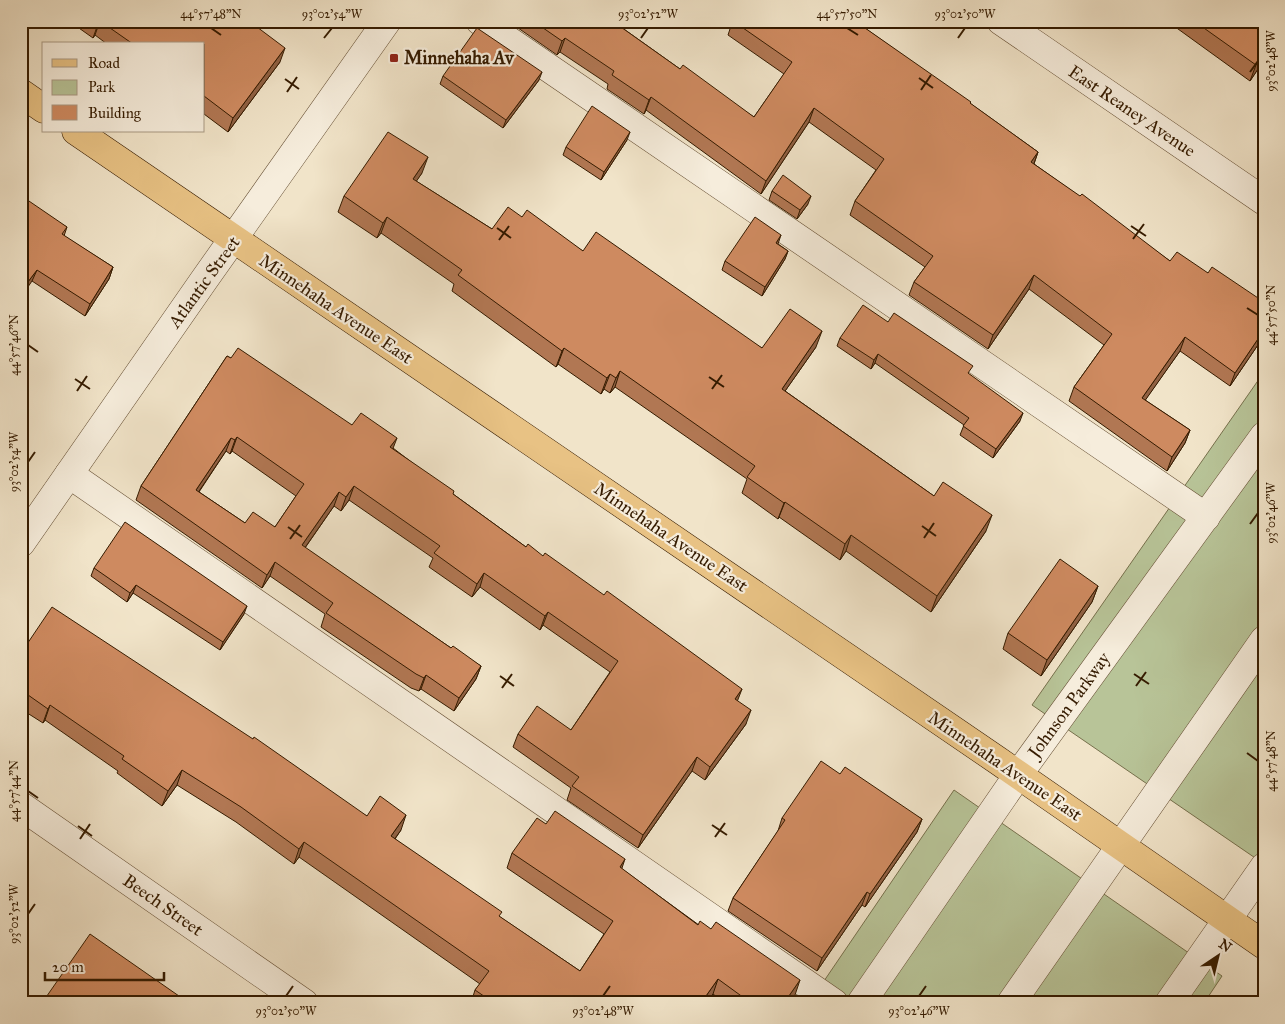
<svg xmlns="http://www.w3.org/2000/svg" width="1285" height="1024" viewBox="0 0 1285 1024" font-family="'IM FELL Great Primer',serif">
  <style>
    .park { fill: #b8c498; stroke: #76704c }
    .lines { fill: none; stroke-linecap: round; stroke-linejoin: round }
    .minor-casing { stroke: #644d32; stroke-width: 29 }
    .major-casing { stroke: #351b00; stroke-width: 29 }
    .minor { stroke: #f6eddc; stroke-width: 28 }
    .major { stroke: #e8c284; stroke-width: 28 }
    .wall { fill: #b17753; stroke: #351b00; fill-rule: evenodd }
    .shaded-wall { fill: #906143; stroke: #351b00 }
    .building { fill: #ce8a60; stroke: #351b00; fill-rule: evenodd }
    .ticks { fill: none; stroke: #351b00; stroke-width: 2 }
    .poi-dot { fill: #8f2418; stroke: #f6eddc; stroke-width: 2 }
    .labels { text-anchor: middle; stroke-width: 4.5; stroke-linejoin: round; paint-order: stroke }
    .poi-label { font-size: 18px; font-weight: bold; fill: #351b00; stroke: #f6eddc; text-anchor: start }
    .street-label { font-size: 18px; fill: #351b00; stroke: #f6eddc }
    .neatline { fill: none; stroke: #351b00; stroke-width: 2 }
    .ticks-label { font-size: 12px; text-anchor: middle; fill: #351b00 }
  </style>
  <rect width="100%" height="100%" fill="#f1e4c9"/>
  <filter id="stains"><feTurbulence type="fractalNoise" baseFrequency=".004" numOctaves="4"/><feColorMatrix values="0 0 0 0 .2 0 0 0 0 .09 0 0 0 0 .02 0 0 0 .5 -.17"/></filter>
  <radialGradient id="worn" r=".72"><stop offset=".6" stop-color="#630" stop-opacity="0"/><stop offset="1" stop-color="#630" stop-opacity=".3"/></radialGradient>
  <g class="park">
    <path d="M1264,372V864L1032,705Z"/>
    <path d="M954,790L1222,976L1204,1003H809Z"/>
  </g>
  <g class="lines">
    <g class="minor-casing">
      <g id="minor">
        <path d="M480,21L1206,517"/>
        <path d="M1001,21L1264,201"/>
        <path d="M69,474L834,1003"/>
        <path d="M21,543L204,280L387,21"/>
        <path d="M21,806L304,1003"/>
        <path d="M861,1003L1018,775L1264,436"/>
        <path d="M1011,1003L1264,640"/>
        <path d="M1169,1003L1264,867"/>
      </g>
    </g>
    <g class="major-casing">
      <g id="major">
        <path d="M21,93L44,109"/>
        <path d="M76,131L997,760L1264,945"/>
      </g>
    </g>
    <use href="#minor" class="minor"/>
    <use href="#major" class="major"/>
  </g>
  <g class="wall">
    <path d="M69,21H239L280,62L228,132L204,114V44H107L95,35L93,38Z"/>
    <path d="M508,21H625L621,27L680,69L754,117L784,74L728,35L730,29L720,21H855L1038,152L1034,164L1170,261L1208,273L1264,306L1260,315L1264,317V336L1230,386L1180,351L1145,400L1190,430L1185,443L1167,471L1069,401L1074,387L1104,345L1029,289L988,349L909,295L914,282L925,267L850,215L855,201L876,170L809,122L761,194L646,110L644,114L607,89L608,84L560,52L557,55Z"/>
    <path d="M1167,21H1264V72L1258,69L1250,81Z"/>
    <path d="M443,76L539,80L503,128L440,84Z"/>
    <path d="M627,140L601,180L563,155L566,147Z"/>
    <path d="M422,173L416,181L492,229L522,217L583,251L762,348L816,347L785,391L934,496L986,531L931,612L846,551L840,560L779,517L778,519L742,493L747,479L615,387L610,393L604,389L601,394L558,364L556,367L452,291L454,284L381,233L377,238L338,212L344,196Z"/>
    <path d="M772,191L808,204L797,219L769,200Z"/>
    <path d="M21,205L67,227L64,236L113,267L109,279L85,316L32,281Z"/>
    <path d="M778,244L788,251L785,259L762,296L722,270L725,261Z"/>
    <path d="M888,322L970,375L1020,421L993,458L960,435L964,425L875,363L871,369L837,346L840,338Z"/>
    <path d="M227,356L393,448L453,494L738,701L746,724L705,780L692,771L638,848L567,800L571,788L513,747L518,734L571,730L610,672L543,625L540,630L480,587L472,597L429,567L433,558L349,500L341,511L334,506L305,548L451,648L481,666L476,679L454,711L421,689L419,691L411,688L321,627L325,614L270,576L262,588L136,500L141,486ZM226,451L230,454L232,451L296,496L275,527L245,523L199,492Z"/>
    <path d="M94,568L244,614L220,650L133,593L127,602L91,576Z"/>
    <path d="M1098,586L1092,602L1041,676L1003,649L1008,633Z"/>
    <path d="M21,653L367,816L401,830L395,839L500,917L580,971L604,934L507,868L512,853L546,824L622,869L795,995L789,1003H725L713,994L706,1003H471L475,990L480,984L299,857L294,864L236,822L177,785L162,806L117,773L118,771L45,720L43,723L21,709Z"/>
    <path d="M840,774L922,819L917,832L865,907L862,905L817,971L728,911L733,898L778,831L782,818Z"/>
  </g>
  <g class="shaded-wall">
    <path d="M100,21L95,35L93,38L98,24Z"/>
    <path d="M621,21H625L613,39L618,25Z"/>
    <path d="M565,38L560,52L557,55L562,41Z"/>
    <path d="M285,48L280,62L228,132L233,118Z"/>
    <path d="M1264,53L1258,69L1250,81L1256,65Z"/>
    <path d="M542,72L539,80L503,128L506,120Z"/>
    <path d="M651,97L646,110L644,114L649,100Z"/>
    <path d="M814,108L809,122L761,194L766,181Z"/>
    <path d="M630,132L627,140L601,180L604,172Z"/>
    <path d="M1038,152L1033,166L1031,162Z"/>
    <path d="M428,157L422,173L407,195L413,179Z"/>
    <path d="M811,196L808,204L797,219L800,210Z"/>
    <path d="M387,217L381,233L377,238L383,223Z"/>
    <path d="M781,235L778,244L773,251L776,243Z"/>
    <path d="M788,251L785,259L762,296L765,287Z"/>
    <path d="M113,267L109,279L85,316L90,304Z"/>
    <path d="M37,270L32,281L21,297V291Z"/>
    <path d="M1034,275L1029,289L988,349L993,335Z"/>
    <path d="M1264,305V306L1260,316L1258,314Z"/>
    <path d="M1264,330V336L1230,386L1235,373Z"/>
    <path d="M822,331L816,347L776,404L782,389Z"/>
    <path d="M1185,337L1180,351L1137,412L1142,398Z"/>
    <path d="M564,348L558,364L556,367L562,351Z"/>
    <path d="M878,354L875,363L871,369L874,360Z"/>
    <path d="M620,371L615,387L610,393L616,378Z"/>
    <path d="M610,374L604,389L601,394L607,378Z"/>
    <path d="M1023,413L1020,421L993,458L996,449Z"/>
    <path d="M1190,430L1185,443L1167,471L1172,457Z"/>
    <path d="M237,437L232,451L230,454L235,440Z"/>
    <path d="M231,438L226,451L191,503L196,490Z"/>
    <path d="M397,438L392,451L390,447Z"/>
    <path d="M354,486L349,500L341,511L346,497Z"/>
    <path d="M339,492L334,506L297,559L302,545Z"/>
    <path d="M785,502L779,517L778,519L784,503Z"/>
    <path d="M992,515L986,531L931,612L937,596Z"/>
    <path d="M851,535L846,551L840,560L845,544Z"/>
    <path d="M275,562L270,576L262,588L267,575Z"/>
    <path d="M484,573L480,587L472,597L477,584Z"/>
    <path d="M136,585L133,593L127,602L130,593Z"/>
    <path d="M1098,586L1092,602L1041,676L1047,660Z"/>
    <path d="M247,606L244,614L220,650L223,642Z"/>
    <path d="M548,612L543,625L540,630L545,616Z"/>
    <path d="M481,666L476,679L454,711L459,698Z"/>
    <path d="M426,675L421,689L419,691L424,678Z"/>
    <path d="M742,689L737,702L735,699Z"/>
    <path d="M50,705L45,720L43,723L48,709Z"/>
    <path d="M751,710L746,724L705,780L710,767Z"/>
    <path d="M697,757L692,771L638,848L643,835Z"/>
    <path d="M182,770L177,785L162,806L168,791Z"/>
    <path d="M406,815L401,830L386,851L391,836Z"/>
    <path d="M922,819L917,832L865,907L870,894Z"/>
    <path d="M304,842L299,857L294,864L299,849Z"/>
    <path d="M625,859L620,874V867Z"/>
    <path d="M867,892L862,905L817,971L822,958Z"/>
    <path d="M718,979L713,994L706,1003H701Z"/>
    <path d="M800,980L795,995L789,1003H784Z"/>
  </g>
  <g class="building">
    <path d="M94,21H100L98,24Z"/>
    <path d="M100,21H249L285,48L233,118L204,96V44H133Z"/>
    <path d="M533,21H621L618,25L680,69L683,65L754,117L792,62L733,21H855L971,102L970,103L1038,152L1031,162L1080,196L1082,194L1170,261L1177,252L1208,273L1212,267L1264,302V305L1258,314L1264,317V330L1235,373L1185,337L1142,398L1190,430L1172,457L1074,387L1112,334L1034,275L993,335L914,282L933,256L855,201L884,159L814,108L766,181L651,97L649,100L612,75L614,71L565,38L562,41Z"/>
    <path d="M1194,21H1264V53L1256,65Z"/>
    <path d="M477,28L542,72L506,120L443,76Z"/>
    <path d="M592,106L630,132L604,172L566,147Z"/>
    <path d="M388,132L428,157L413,179L492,229L508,207L522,217L527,210L583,251L596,232L762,348L790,309L822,331L782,389L934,496L943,482L992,515L937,596L851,535L845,544L785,502L784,503L747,477L755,466L620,371L616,378L610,374L607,378L564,348L562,351L458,275L462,270L387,217L383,223L344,196Z"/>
    <path d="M783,175L811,196L800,210L772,191Z"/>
    <path d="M26,199L67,227L62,234L113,267L90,304L37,270L21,291V205Z"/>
    <path d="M755,217L781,235L776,243L788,251L765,287L725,261Z"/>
    <path d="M863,305L888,322L894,313L973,366L968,373L1023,413L996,449L963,426L969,418L878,354L874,360L840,338Z"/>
    <path d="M238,348L352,425L361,413L397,438L390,447L454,491L453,494L526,547L528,544L543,556L545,553L604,595L607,591L742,689L735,699L751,710L710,767L697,757L643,835L572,786L579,777L518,734L537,706L571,730L618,661L548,612L545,616L484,573L477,584L434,553L440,546L354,486L346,497L339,492L302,545L451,648L453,646L481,666L459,698L426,675L424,678L416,674L326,613L333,603L275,562L267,575L141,486L227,356L231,358ZM237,437L304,484L275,527L253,512L245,523L196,490L231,438L235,440Z"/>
    <path d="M125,522L247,606L223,642L136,585L130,593L94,568Z"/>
    <path d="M1060,559L1098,586L1047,660L1008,633Z"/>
    <path d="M52,607L253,739L254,737L367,816L380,796L406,815L391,836L502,912L499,916L580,971L613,921L512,853L537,818L546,824L555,811L625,859L620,867L698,925L700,921L711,929L716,922L800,980L784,1003H751L718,979L701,1003H494L475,990L489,971L304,842L299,849L241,807L182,770L168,791L122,759L124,756L50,705L48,709L21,690V681L26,673L21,670V653Z"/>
    <path d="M821,761L840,774L845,767L922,819L870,894L867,892L822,958L733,898L785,820L782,818Z"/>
    <path d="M90,934L189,1003H42Z"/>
  </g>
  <path class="ticks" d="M211,28L221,35M847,28L858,35M324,38L332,28M641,38L648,28M958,38L965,28M1250,72L1258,61M919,78L933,88M285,79L299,89M921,90L931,75M287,92L297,77M1131,226L1146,236M497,228L511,238M1133,239L1144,224M499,240L509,226M1247,308L1258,315M28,345L38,352M709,377L724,387M75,379L90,389M712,389L722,375M77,391L87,376M28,462L35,452M1250,524L1258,513M922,526L936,536M288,527L302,537M924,538L934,523M290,539L300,525M1134,674L1149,684M500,676L514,686M1136,686L1146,672M502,688L512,674M1247,753L1258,761M28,791L38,798M712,825L727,835M78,826L92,836M715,837L725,823M80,839L90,824M28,914L35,904M286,996L293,986M603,996L610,986M919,996L926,986"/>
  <rect class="poi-dot" x="389" y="53" width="10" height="10" rx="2.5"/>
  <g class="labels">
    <g class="poi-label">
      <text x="404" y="64">Minnehaha Av</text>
    </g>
    <g class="street-label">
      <text transform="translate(1132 111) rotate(34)" y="6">East Reaney Avenue</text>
      <text transform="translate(204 282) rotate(-54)" y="6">Atlantic Street</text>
      <text transform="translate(336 309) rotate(34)" y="6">Minnehaha Avenue East</text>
      <text transform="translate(671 537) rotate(34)" y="6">Minnehaha Avenue East</text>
      <text transform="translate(1069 705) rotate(-54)" y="6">Johnson Parkway</text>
      <text transform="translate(1005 766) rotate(34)" y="6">Minnehaha Avenue East</text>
      <text transform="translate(163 905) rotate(35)" y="6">Beech Street</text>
    </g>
  </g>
  <rect width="1285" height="1024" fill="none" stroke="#f1e4c9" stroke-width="55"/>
  <rect x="42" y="42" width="162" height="90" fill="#f6eddc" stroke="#a99984"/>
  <rect x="52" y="59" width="25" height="8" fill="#e8c284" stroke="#a99984"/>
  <text x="88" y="68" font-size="15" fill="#351b00">Road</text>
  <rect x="52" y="80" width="25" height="15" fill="#b8c498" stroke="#a99984"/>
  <text x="88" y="92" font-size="15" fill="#351b00">Park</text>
  <rect x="52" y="105" width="25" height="15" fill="#ce8a60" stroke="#a99984"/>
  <text x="88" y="118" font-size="15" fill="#351b00">Building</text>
  <g transform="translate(1218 956) rotate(35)" stroke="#f6eddc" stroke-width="4" paint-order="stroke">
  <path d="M0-4L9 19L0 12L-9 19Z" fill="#351b00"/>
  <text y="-8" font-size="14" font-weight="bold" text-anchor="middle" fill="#351b00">N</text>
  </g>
  <path d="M45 972v8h119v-8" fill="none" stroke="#351b00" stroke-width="2.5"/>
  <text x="52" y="972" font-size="15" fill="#351b00" stroke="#f6eddc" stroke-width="4" paint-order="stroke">20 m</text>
  <rect x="28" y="28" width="1230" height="968" class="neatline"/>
  <g class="ticks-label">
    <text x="211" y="18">44°57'48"N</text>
    <text x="332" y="18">93°02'54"W</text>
    <text x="648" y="18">93°02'52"W</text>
    <text x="847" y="18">44°57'50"N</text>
    <text x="965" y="18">93°02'50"W</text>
    <text transform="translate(1271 61) rotate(-90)" y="4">93°02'48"W</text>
    <text transform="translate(1271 315) rotate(-90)" y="4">44°57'50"N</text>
    <text transform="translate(14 345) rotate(-90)" y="4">44°57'46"N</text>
    <text transform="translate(14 462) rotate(-90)" y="4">93°02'54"W</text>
    <text transform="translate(1271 513) rotate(-90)" y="4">93°02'46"W</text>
    <text transform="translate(1271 761) rotate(-90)" y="4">44°57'48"N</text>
    <text transform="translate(14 791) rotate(-90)" y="4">44°57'44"N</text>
    <text transform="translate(14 914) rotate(-90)" y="4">93°02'52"W</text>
    <text x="286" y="1015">93°02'50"W</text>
    <text x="603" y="1015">93°02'48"W</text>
    <text x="919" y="1015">93°02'46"W</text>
  </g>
  <rect width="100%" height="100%" filter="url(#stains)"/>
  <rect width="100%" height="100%" fill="url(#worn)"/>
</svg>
